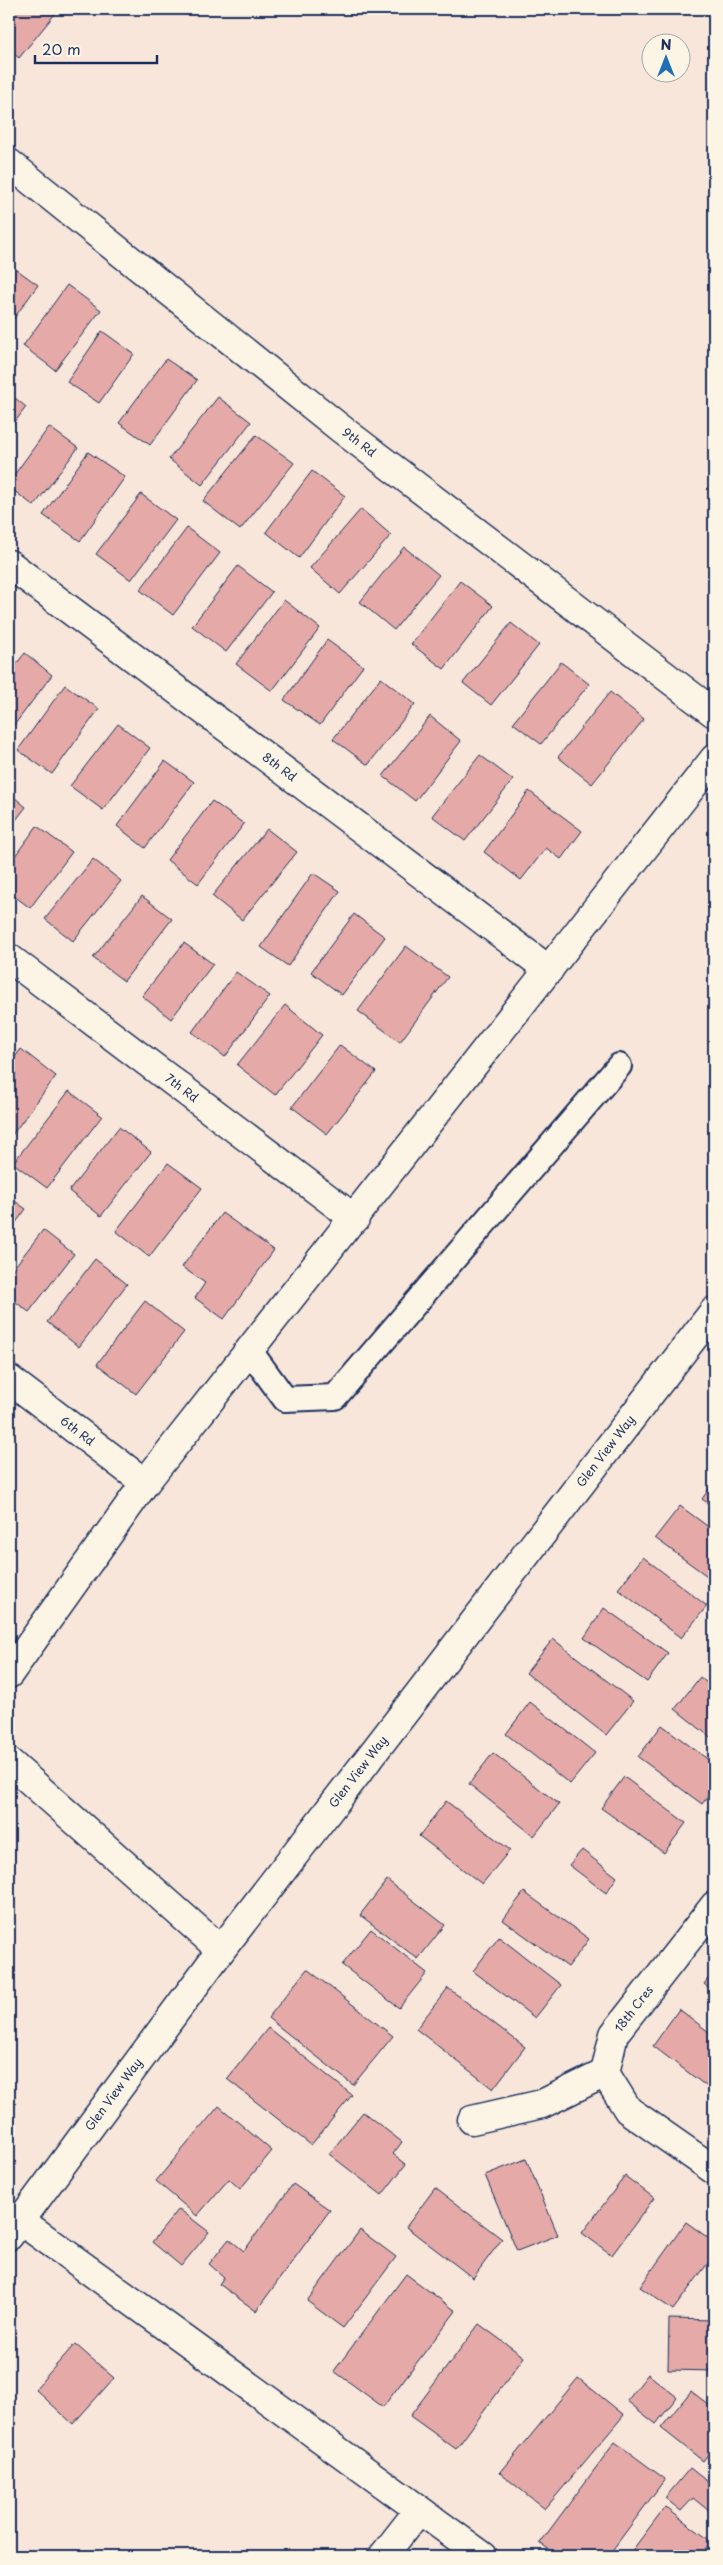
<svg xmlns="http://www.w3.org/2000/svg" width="723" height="2565" viewBox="0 0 723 2565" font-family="'Playpen Sans',sans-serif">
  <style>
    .building { fill: #e5aaa7; stroke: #1b2f5e }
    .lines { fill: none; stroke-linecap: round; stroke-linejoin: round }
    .service-casing { stroke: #1b2f5e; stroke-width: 28 }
    .minor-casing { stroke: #1b2f5e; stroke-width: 31 }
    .tertiary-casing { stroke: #1b2f5e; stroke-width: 31 }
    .service { stroke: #fcf5e5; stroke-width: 24 }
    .minor { stroke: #fcf5e5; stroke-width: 28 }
    .tertiary { stroke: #fcf5e5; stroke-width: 28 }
    .labels { text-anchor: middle; stroke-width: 4.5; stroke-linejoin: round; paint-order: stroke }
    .street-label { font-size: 12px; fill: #1b2f5e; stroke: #fcf5e5 }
  </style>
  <rect width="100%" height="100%" fill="#f7e6d9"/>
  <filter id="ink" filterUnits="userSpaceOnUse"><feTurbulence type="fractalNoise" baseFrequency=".02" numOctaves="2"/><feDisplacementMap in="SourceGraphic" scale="10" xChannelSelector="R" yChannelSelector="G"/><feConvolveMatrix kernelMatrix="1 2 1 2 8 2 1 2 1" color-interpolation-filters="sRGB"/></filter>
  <g filter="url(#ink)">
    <g class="building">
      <path d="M9,9H59L19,58L9,50Z"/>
      <path d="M9,264L38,285L9,325Z"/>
      <path d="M67,285L101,310L55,370L23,346Z"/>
      <path d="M102,331L134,354L99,403L67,382Z"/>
      <path d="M166,359L197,380L150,445L119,423Z"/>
      <path d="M9,393L26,407L9,430Z"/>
      <path d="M218,397L251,422L202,485L169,459Z"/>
      <path d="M49,427L78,448L34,506L9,487V482Z"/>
      <path d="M256,435L294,463L240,530L203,501Z"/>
      <path d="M88,452L125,477L80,541L43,515Z"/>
      <path d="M312,471L345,496L299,558L266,532Z"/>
      <path d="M141,494L176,520L131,580L96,554Z"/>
      <path d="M361,509L391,535L340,594L310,568Z"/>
      <path d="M187,528L220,553L173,615L140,590Z"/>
      <path d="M404,547L439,575L394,630L360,602Z"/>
      <path d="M238,566L272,592L226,652L192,626Z"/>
      <path d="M460,581L493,606L444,669L411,644Z"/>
      <path d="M284,600L320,628L272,691L236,664Z"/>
      <path d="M511,623L539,645L491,705L463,683Z"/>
      <path d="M327,640L363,666L320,725L284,700Z"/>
      <path d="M25,653L52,675L9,732V673Z"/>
      <path d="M561,662L589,684L541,744L513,723Z"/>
      <path d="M381,678L415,704L368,765L333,739Z"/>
      <path d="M65,685L99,709L52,774L18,750Z"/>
      <path d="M610,692L644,719L592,784L558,757Z"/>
      <path d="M430,716L461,741L415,801L383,776Z"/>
      <path d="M118,724L150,748L103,810L70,786Z"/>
      <path d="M480,755L513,780L465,841L432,816Z"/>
      <path d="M165,761L194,782L145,848L117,826Z"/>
      <path d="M529,791L582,831L561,859L546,848L521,880L484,852Z"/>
      <path d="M9,793L26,807L9,829Z"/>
      <path d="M212,801L244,824L198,884L167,860Z"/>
      <path d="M37,826L72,852L30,908L9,892V864Z"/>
      <path d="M267,829L297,852L242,920L212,896Z"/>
      <path d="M93,859L121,881L73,941L45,919Z"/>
      <path d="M313,873L340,891L288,966L261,947Z"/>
      <path d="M142,896L172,919L124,981L93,958Z"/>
      <path d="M354,914L385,937L342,995L311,972Z"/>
      <path d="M184,943L213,964L171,1019L142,996Z"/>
      <path d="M406,946L448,977L400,1042L358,1011Z"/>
      <path d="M236,972L270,996L225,1057L192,1032Z"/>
      <path d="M285,1005L322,1035L275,1095L237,1065Z"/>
      <path d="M340,1045L376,1072L327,1134L292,1107Z"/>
      <path d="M21,1049L56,1076L9,1139V1065Z"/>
      <path d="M69,1091L102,1116L47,1188L13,1163Z"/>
      <path d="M119,1127L151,1152L101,1216L69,1191Z"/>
      <path d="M168,1163L202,1188L149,1257L116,1231Z"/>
      <path d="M9,1197L26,1209L9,1232Z"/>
      <path d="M222,1213L274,1250L224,1319L195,1298L205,1283L182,1267Z"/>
      <path d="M43,1230L74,1254L29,1312L9,1297V1274Z"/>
      <path d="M95,1259L127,1284L79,1347L47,1322Z"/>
      <path d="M145,1301L184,1332L136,1394L97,1364Z"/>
      <path d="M714,1482V1508L702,1499Z"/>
      <path d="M680,1506L714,1531V1581L655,1538Z"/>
      <path d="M643,1557L707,1606L681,1638L618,1589Z"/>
      <path d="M604,1608L668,1653L647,1682L584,1638Z"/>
      <path d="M553,1639L633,1701L606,1735L526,1673Z"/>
      <path d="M700,1677L714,1689V1740L675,1709Z"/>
      <path d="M530,1702L595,1753L570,1784L506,1734Z"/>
      <path d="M662,1725L714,1764V1788L702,1804L638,1757Z"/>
      <path d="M493,1753L559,1804L534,1836L469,1784Z"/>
      <path d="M624,1777L686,1823L664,1853L601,1808Z"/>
      <path d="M446,1801L510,1850L482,1884L419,1836Z"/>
      <path d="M582,1850L617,1877L606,1893L569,1865Z"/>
      <path d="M387,1880L445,1925L418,1959L360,1915Z"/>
      <path d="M524,1892L589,1939L568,1967L503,1920Z"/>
      <path d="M371,1929L427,1973L399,2008L342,1965Z"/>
      <path d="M499,1937L561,1985L535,2018L473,1971Z"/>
      <path d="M307,1969L393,2036L353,2085L268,2018Z"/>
      <path d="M714,1971V1992L704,1984Z"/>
      <path d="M448,1988L525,2047L493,2089L416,2029Z"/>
      <path d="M679,2009L714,2036V2092L653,2046Z"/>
      <path d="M268,2028L352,2095L311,2145L227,2079Z"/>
      <path d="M219,2106L272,2151L240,2189L229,2179L197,2216L156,2181Z"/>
      <path d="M363,2112L402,2142L393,2154L406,2164L382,2195L329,2154Z"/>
      <path d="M526,2159L558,2235L517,2251L485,2175Z"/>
      <path d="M625,2176L654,2198L612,2255L582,2233Z"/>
      <path d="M293,2184L330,2210L256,2311L219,2284L224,2277L209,2264L229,2239L244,2251Z"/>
      <path d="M435,2188L502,2239L473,2278L406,2227Z"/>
      <path d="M179,2209L209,2232L181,2266L152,2242Z"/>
      <path d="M686,2222L714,2242V2255L673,2310L640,2287Z"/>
      <path d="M360,2230L396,2257L343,2328L307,2301Z"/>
      <path d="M406,2274L456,2311L383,2407L334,2371Z"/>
      <path d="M669,2319L714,2320V2371L668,2370Z"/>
      <path d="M479,2324L524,2357L456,2449L410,2416Z"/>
      <path d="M75,2344L114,2378L73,2424L35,2389Z"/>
      <path d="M648,2374L677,2397L656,2424L627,2401Z"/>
      <path d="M578,2378L624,2415L545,2509L500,2473Z"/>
      <path d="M691,2391L714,2409V2446L703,2461L661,2428Z"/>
      <path d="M615,2442L665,2479L608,2556H558L540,2543Z"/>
      <path d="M690,2468L714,2487V2515L693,2498L681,2511L665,2498Z"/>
      <path d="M665,2507L711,2541L700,2556H628Z"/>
    </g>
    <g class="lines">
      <g class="service-casing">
        <path id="service" d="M250,1351L285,1399L335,1397L619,1066"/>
      </g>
      <g class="minor-casing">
        <g id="minor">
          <path id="s1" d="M9,163L340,428L714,713"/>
          <path id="s2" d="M9,564L549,970"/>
          <path id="s3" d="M9,958L355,1219"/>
          <path id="s4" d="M9,1379L145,1483"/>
          <path d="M9,1674L145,1483L714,759"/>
          <path d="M9,1762L221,1950"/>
          <path d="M714,1906L614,2034L605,2073L628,2110L714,2170"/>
          <path d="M472,2120L542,2104L605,2073"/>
          <path d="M21,2221L483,2556"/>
          <path d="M383,2556L419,2510"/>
        </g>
      </g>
      <g class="tertiary-casing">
        <g id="tertiary">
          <path id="s5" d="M9,2236L221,1950L714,1311"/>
        </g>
      </g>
      <use href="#service" class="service"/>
      <use href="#minor" class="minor"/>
      <use href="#tertiary" class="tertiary"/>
    </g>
  </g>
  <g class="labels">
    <g class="street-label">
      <text dy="4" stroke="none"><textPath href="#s1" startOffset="448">9th Rd</textPath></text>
      <text dy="4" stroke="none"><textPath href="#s2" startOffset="338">8th Rd</textPath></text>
      <text dy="4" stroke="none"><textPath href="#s3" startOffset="216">7th Rd</textPath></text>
      <text dy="4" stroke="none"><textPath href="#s4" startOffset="86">6th Rd</textPath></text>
      <text dy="4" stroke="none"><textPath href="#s5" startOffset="986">Glen View Way</textPath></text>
      <text dy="4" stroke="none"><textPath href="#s5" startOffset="581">Glen View Way</textPath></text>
      <text transform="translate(634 2009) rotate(-52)" y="4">18th Cres</text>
      <text dy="4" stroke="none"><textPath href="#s5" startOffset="176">Glen View Way</textPath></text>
    </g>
  </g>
  <rect width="723" height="2565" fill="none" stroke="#fcf5e5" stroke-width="30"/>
  <rect x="15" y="15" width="693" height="2535" fill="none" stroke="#1b2f5e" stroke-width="2" filter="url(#ink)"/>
  <g transform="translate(666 58)"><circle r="24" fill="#fcf5e5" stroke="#a2a6af"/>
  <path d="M0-4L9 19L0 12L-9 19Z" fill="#1f6fb2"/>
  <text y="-8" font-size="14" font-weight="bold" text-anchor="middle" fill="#1b2f5e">N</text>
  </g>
  <path d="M35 55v8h122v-8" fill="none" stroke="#1b2f5e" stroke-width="2.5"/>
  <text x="42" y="55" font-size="15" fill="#1b2f5e" stroke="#fcf5e5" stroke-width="4" paint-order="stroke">20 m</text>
</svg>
